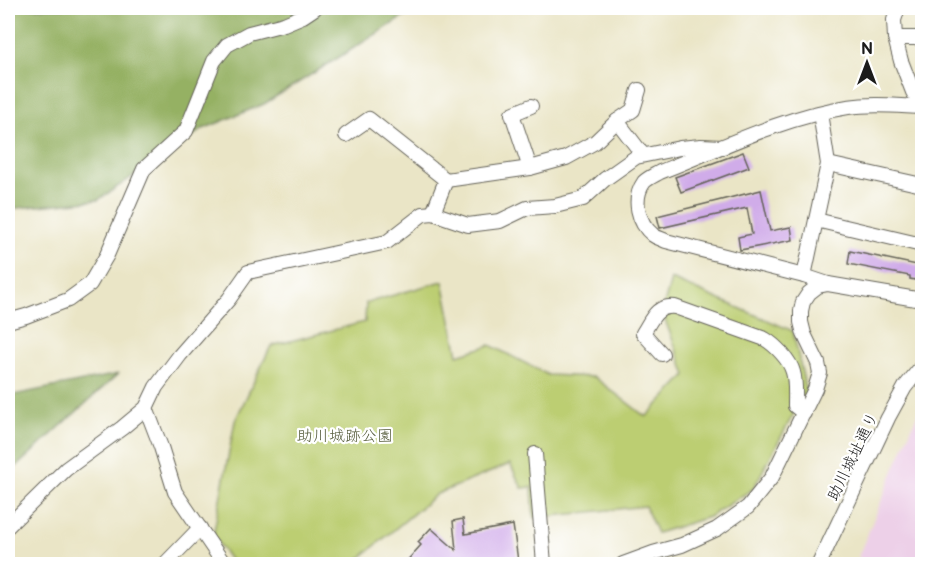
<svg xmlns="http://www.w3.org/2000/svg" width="930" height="572" viewBox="0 0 930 572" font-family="'Balsamiq Sans','Klee One',sans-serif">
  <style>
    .built { fill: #edd0e8 }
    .green { fill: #bcce72; stroke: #6c7547; stroke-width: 1.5 }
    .forest { fill: #95b164; stroke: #586640; stroke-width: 1.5 }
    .building { fill: #d0ace9 }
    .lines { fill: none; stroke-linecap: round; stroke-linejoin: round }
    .street-casing { stroke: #646258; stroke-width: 16 }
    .street { stroke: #fff; stroke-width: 14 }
    .labels { text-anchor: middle; stroke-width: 4.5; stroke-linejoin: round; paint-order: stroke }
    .park-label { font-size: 16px; fill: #545a3a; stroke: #fff }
    .street-label { font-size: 16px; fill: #1c1c1c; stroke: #fff }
  </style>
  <rect width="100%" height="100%" fill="#fff"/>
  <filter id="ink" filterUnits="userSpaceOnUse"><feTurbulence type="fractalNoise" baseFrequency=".0167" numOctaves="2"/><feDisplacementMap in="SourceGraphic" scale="12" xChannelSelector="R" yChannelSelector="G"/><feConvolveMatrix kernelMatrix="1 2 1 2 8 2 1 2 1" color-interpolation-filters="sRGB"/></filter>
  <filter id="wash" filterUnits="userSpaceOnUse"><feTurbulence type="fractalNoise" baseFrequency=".008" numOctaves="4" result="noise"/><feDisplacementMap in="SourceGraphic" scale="24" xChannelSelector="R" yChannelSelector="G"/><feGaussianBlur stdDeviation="1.35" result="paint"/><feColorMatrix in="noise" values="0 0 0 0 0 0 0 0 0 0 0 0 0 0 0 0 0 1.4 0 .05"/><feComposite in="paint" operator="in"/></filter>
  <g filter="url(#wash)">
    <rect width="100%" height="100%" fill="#eae5c6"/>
    <path class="built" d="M922,403V564H872L858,557Z"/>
    <path class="green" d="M671,279L793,331L806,391L753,489L709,517L657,533L645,506L534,518L532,487L522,488L510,464L437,494L353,564H233L213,536L235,421L271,346L365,322L366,303L443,281L458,355L490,345L548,375L594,377L646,417L686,375L662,312Z"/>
    <g class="forest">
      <path d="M8,8H418L264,104L203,129L98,200L8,209Z"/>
      <path d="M118,374L8,474V396Z"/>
    </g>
    <g id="blocks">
      <g class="building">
        <path d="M743,152L749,167L681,192L675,177Z"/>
        <path d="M761,190L770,231L791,227L793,240L740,250L738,237L752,234L747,208L660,228L657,216Z"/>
        <path d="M850,251L922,266V281L910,279V276L848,264Z"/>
        <path d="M463,519L465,534L513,525L518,561L496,564H404L421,545L418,542L431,528L456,550L453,521Z"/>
      </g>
    </g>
  </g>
  <g filter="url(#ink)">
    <use href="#blocks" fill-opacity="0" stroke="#646258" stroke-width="1.5"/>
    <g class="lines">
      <g class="street-casing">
        <g id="street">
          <path d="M898,8L894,20L895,38L901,61L913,92L922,106"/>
          <path d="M895,38H922"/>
          <path d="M617,121L643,155"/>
          <path d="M346,135L369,119L446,180L433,213"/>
          <path d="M828,164L922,185"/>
          <path d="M530,168L512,114L531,106"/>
          <path d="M446,180L530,168L566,158L595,142L617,121L633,110L639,90"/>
          <path d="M816,220L922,245"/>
          <path d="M804,276L828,164L820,113"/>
          <path d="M828,284L804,276L666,241C662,239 657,238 653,235C638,223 632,199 644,182C648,178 655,175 660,172C721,148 783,117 848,107C873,103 898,106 922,107"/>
          <path d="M8,321L26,316L68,300L90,284L107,255L144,169L186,131L214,61L227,45L249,33L284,24L303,16L315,8"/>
          <path d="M662,354L643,333C652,319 656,305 675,307L765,339C775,345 790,360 793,372C796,382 795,395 795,406L804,413"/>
          <path d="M146,408L161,447L175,492L224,564"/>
          <path d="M535,454L544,564"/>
          <path d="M8,526L66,469L122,428L146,408L156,387L180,355L229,299L248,272L387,242L423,214L433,213L468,225L500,221L527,208L555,206L583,199L605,179L636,157L680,148L701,146L723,147"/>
          <path d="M165,564L200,528"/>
          <path d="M623,564L653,553L682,545L717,529L748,507L772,477L815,389L820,373L818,363L804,334L801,322V311L803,302L809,293L818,286L828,284L922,300"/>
          <path d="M819,564L888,418L905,387L922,366"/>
        </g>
      </g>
      <use href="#street" class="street"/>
    </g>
  </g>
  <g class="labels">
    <g class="park-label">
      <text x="345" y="441">助川城跡公園</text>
    </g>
    <g class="street-label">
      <text transform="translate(852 456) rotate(-64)" y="6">助川城址通り</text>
    </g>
  </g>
  <rect width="930" height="572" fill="none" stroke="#fff" stroke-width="30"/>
  <g transform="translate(867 63)" stroke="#ffffff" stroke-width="4.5" paint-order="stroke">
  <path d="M0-4.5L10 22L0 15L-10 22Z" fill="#1c1c1c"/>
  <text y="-9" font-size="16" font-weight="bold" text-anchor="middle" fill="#1c1c1c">N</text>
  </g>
</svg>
